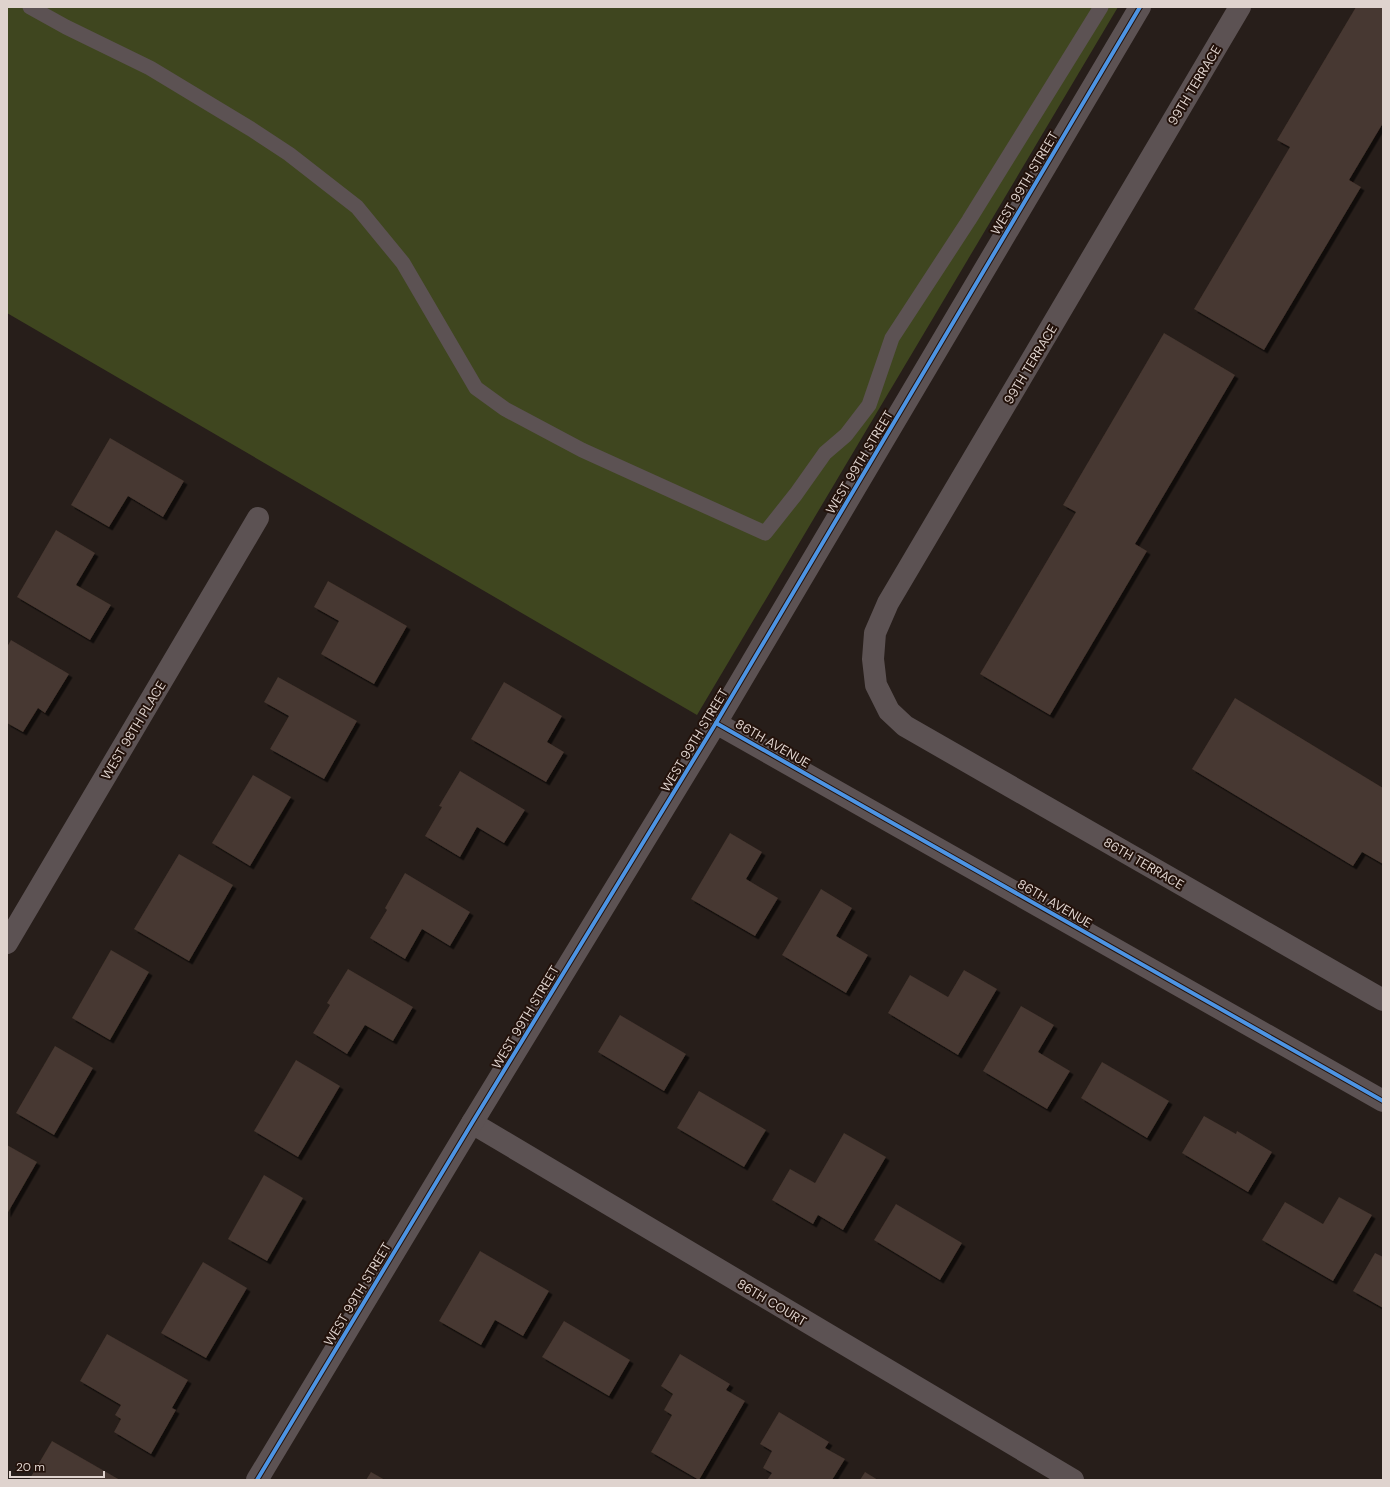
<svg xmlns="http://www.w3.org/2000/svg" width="1390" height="1487" viewBox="0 0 1390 1487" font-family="'DM Sans',sans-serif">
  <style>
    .green { fill: #3f461f }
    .building { fill: #463730; filter: url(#shadow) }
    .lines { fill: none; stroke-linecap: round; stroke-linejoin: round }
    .lane { stroke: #5c5253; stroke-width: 15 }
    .street { stroke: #5c5253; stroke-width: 22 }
    .cycleway-casing { stroke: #23120b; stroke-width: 6 }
    .cycleway { stroke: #4d94e3; stroke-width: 4 }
    .labels { text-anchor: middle; stroke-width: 4; stroke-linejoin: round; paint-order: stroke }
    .street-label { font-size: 13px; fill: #dfd3ce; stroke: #23120b }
  </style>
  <defs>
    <filter id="shadow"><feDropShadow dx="3.5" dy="3.5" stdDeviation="0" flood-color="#0009"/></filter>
  </defs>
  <rect width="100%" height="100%" fill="#271e1a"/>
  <path class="green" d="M7,7H1118L697,715L7,313Z"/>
  <g class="building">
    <path d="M1356,7H1383V123L1349,180L1361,187L1264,350L1194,309L1290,147L1277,140Z"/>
    <path d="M1164,333L1235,375L1135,544L1147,551L1050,715L980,674L1076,512L1063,505Z"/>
    <path d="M110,438L184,481L163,517L128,496L109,527L71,505Z"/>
    <path d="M56,530L95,553L76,585L111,605L90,640L17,597Z"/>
    <path d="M328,581L407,626L374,684L321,654L339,621L314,607Z"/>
    <path d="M11,640L69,674L45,713L38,708L23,732L7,723V647Z"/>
    <path d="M278,677L357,721L324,779L270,749L289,716L264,702Z"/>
    <path d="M504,682L562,716L547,742L564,752L546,782L471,739Z"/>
    <path d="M1235,698L1383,788V864L1362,852L1353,866L1192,769Z"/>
    <path d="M460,771L525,810L504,843L477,827L460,857L425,836L442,807L439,806Z"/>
    <path d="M253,775L291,797L250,866L212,843Z"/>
    <path d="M730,833L762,852L746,879L778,898L755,936L691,899Z"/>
    <path d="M179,854L233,885L189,961L134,929Z"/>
    <path d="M405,873L470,912L450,946L422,929L405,959L370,938L387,910L385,908Z"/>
    <path d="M821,889L852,908L836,936L868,955L846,993L782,955Z"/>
    <path d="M111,950L149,972L110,1040L72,1018Z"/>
    <path d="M348,969L413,1007L393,1041L365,1025L347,1054L313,1033L330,1005L327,1003Z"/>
    <path d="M964,970L997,989L958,1055L888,1013L910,975L948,997Z"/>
    <path d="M1021,1006L1054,1025L1038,1052L1070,1071L1047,1109L983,1071Z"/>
    <path d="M620,1015L686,1054L664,1091L598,1052Z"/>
    <path d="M55,1046L93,1068L54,1135L16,1113Z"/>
    <path d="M296,1060L340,1086L298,1157L254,1131Z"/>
    <path d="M1102,1062L1169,1101L1147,1138L1081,1098Z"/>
    <path d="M699,1091L766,1130L744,1167L677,1128Z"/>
    <path d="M1204,1116L1236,1134L1237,1131L1272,1152L1248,1192L1182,1153Z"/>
    <path d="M844,1133L886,1157L843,1230L818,1215L813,1224L772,1200L790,1169L815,1183Z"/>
    <path d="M7,1145L37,1162L7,1214Z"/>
    <path d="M264,1175L303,1198L267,1261L228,1239Z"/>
    <path d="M1339,1197L1372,1215L1333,1281L1262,1240L1285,1202L1323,1224Z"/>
    <path d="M896,1204L962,1243L940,1280L874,1240Z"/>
    <path d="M480,1251L549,1291L523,1336L495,1320L481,1345L439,1321Z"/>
    <path d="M1375,1253L1383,1257V1308L1353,1291Z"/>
    <path d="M203,1262L247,1288L206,1358L161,1333Z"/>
    <path d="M564,1321L630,1360L609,1396L542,1357Z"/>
    <path d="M107,1334L188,1380L172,1408L176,1410L151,1454L114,1432L121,1419L115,1415L121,1405L80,1381Z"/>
    <path d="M680,1354L730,1384L726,1390L745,1401L699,1480L651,1452L672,1415L664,1410L673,1394L661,1386Z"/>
    <path d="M779,1412L829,1442L825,1448L845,1459L832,1480H767L772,1473L763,1468L772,1451L760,1444Z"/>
    <path d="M52,1441L120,1480H29Z"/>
    <path d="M371,1472L385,1480H366Z"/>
    <path d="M865,1472L878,1480H860Z"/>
  </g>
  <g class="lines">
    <path class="lane" d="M30,7L66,27L150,68L251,129L289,154L357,207L403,263L476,388L505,409L582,450L765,533L796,494L825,453L846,435L869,405L892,338L969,220L1101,7"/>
    <g class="street">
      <path d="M1240,7L888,603L875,633L873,659L876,685L889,711L905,726L1383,1000"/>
      <path d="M716,723L1383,1101"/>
      <path d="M7,943L258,518"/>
      <path d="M472,1123L1073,1480"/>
      <path d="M257,1480L472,1123L716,723L1140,7"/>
    </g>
    <g class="cycleway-casing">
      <g id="cycleway">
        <path d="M716,723L1383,1101"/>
        <path d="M257,1480L472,1123L716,723L1140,7"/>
      </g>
    </g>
    <use href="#cycleway" class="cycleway"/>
  </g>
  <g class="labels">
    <g class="street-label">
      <text transform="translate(1194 85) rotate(-59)" y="5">99TH TERRACE</text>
      <text transform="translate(1024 183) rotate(-59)" y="5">WEST 99TH STREET</text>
      <text transform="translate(1030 364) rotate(-59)" y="5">99TH TERRACE</text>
      <text transform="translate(859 462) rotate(-59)" y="5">WEST 99TH STREET</text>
      <text transform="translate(133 730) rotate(-59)" y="5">WEST 98TH PLACE</text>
      <text transform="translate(694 740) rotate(-59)" y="5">WEST 99TH STREET</text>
      <text transform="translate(773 743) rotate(30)" y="5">86TH AVENUE</text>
      <text transform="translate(1144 863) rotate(30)" y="5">86TH TERRACE</text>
      <text transform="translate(1055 903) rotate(30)" y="5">86TH AVENUE</text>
      <text transform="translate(525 1017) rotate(-59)" y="5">WEST 99TH STREET</text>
      <text transform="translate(357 1294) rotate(-59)" y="5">WEST 99TH STREET</text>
      <text transform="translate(772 1302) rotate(31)" y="5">86TH COURT</text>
    </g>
  </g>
  <rect width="1390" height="1487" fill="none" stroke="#dfd3ce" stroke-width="16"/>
  <path d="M10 1471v6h94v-6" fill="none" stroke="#dfd3ce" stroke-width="2"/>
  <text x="16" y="1471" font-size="12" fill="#dfd3ce" stroke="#23120b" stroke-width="3" paint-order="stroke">20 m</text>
</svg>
